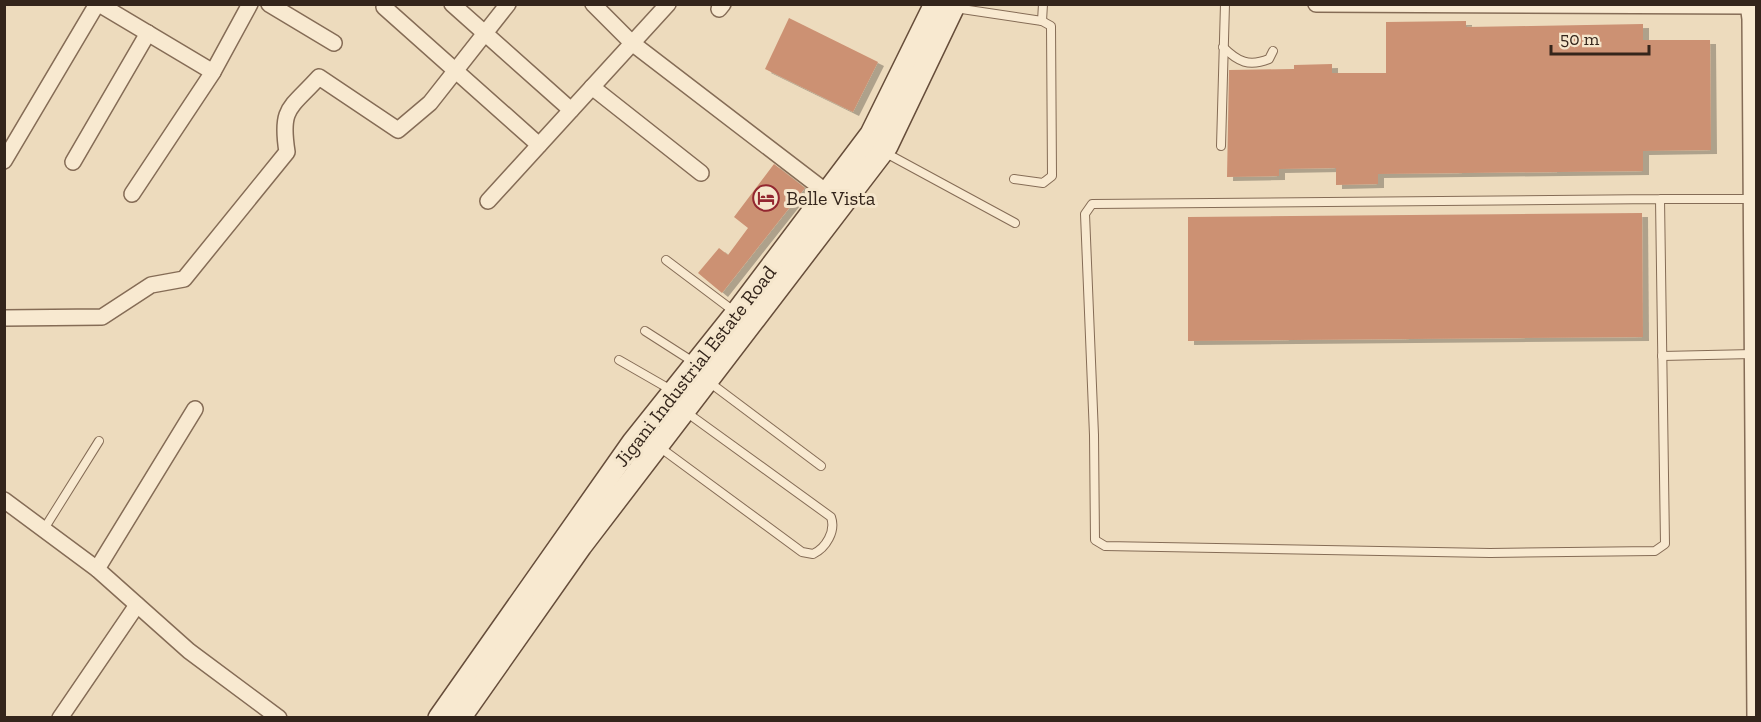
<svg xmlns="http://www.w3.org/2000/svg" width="1761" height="722" viewBox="0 0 1761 722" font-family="'Zilla Slab',serif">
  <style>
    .building { fill: #cc9173; filter: url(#shadow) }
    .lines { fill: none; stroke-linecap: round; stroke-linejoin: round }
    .lane-casing { stroke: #856c56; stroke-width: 10 }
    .street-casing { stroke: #856c56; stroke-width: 18 }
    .secondary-casing { stroke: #664d3a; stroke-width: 24 }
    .lane { stroke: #f8e9d0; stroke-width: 8 }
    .street { stroke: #f8e9d0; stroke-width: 15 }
    .secondary { stroke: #f8e9d0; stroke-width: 21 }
    .labels { text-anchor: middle; stroke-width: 6; stroke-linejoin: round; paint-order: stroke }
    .poi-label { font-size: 20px; fill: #34251b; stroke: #f5e6cc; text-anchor: start }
    .street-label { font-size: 20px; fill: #34251b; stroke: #f5e6cc }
  </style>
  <defs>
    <filter id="shadow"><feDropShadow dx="6" dy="4" stdDeviation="0" flood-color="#0004"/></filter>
  </defs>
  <rect width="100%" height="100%" fill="#eddbbd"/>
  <g class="building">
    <path d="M789,18L878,62L853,112L765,69Z"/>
    <path d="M1466,21V27L1643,24V40H1710L1711,150L1643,151V171L1378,174V184L1336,185V168L1279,169V176L1227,177L1229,70L1294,69V65L1332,64V73H1386V22Z"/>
    <path d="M774,164L805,188L722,293L698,273L719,248L728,255L748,228L734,217Z"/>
    <path d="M1642,213L1643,337L1188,341V217Z"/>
  </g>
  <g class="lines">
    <g class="lane-casing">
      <g id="lane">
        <path d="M955,8L1042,21L1051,26L1052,176L1043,183L1014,179"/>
        <path d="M1042,21L1043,4"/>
        <path d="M1223,47C1238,62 1249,67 1269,59L1273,51"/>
        <path d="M1221,146L1225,4"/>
        <path d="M884,152L1015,223"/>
        <path d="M1660,199L1092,204L1085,214L1094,435L1095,540L1105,546L1490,553L1655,551L1665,544L1660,199H1752"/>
        <path d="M666,260L735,312"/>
        <path d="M645,331L695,363"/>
        <path d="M1662,356L1753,354"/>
        <path d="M619,360L673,391"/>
        <path d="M709,382L821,466"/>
        <path d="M658,446L802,552L813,554C826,548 836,531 831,517L686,412"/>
        <path d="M44,529L99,441"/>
      </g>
    </g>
    <g class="street-casing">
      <g id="street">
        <path d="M99,4L213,72L250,4"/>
        <path d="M269,4L334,43"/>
        <path d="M452,4L571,110"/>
        <path d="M593,4L632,43L829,194"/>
        <path d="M1316,4L1748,6"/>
        <path d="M1748,4L1750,19L1755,718"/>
        <path d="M384,7L539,145"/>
        <path d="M719,9L723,4"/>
        <path d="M592,87L701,173"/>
        <path d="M4,161L97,4"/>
        <path d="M73,162L148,33"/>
        <path d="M132,194L213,72"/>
        <path d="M488,201L668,4"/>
        <path d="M4,318L102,317L151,285L184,279L287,152C280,107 290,109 319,77L398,130L430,103L508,4"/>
        <path d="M4,500L97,569L189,651L279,718"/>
        <path d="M97,569L195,409"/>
        <path d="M60,718L137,605"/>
      </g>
    </g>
    <g class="secondary-casing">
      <g id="secondary">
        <path d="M439,718L633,442L736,313L871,134L935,4"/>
        <path d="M460,718L581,546L887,146L955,4"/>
      </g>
    </g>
    <use href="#lane" class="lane"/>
    <use href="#street" class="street"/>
    <use href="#secondary" class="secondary"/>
  </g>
  <defs>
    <g id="hotel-ring" transform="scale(1.35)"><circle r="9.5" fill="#f5e6cc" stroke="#932730" stroke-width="1.5"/><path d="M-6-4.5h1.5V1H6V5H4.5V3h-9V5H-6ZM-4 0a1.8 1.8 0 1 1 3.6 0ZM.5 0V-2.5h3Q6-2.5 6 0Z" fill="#932730"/></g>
  </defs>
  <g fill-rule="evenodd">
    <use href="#hotel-ring" x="766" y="198"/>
  </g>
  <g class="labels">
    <g class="poi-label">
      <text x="786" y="205">Belle Vista</text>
    </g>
    <g class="street-label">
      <text transform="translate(695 366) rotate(-52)" y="7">Jigani Industrial Estate Road</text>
    </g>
  </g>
  <rect width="1761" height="722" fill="none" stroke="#34251b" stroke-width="12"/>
  <path d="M1551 45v9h98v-9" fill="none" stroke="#34251b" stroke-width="3"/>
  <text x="1560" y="45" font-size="18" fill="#34251b" stroke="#f5e6cc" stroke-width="4.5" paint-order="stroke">50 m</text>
</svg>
